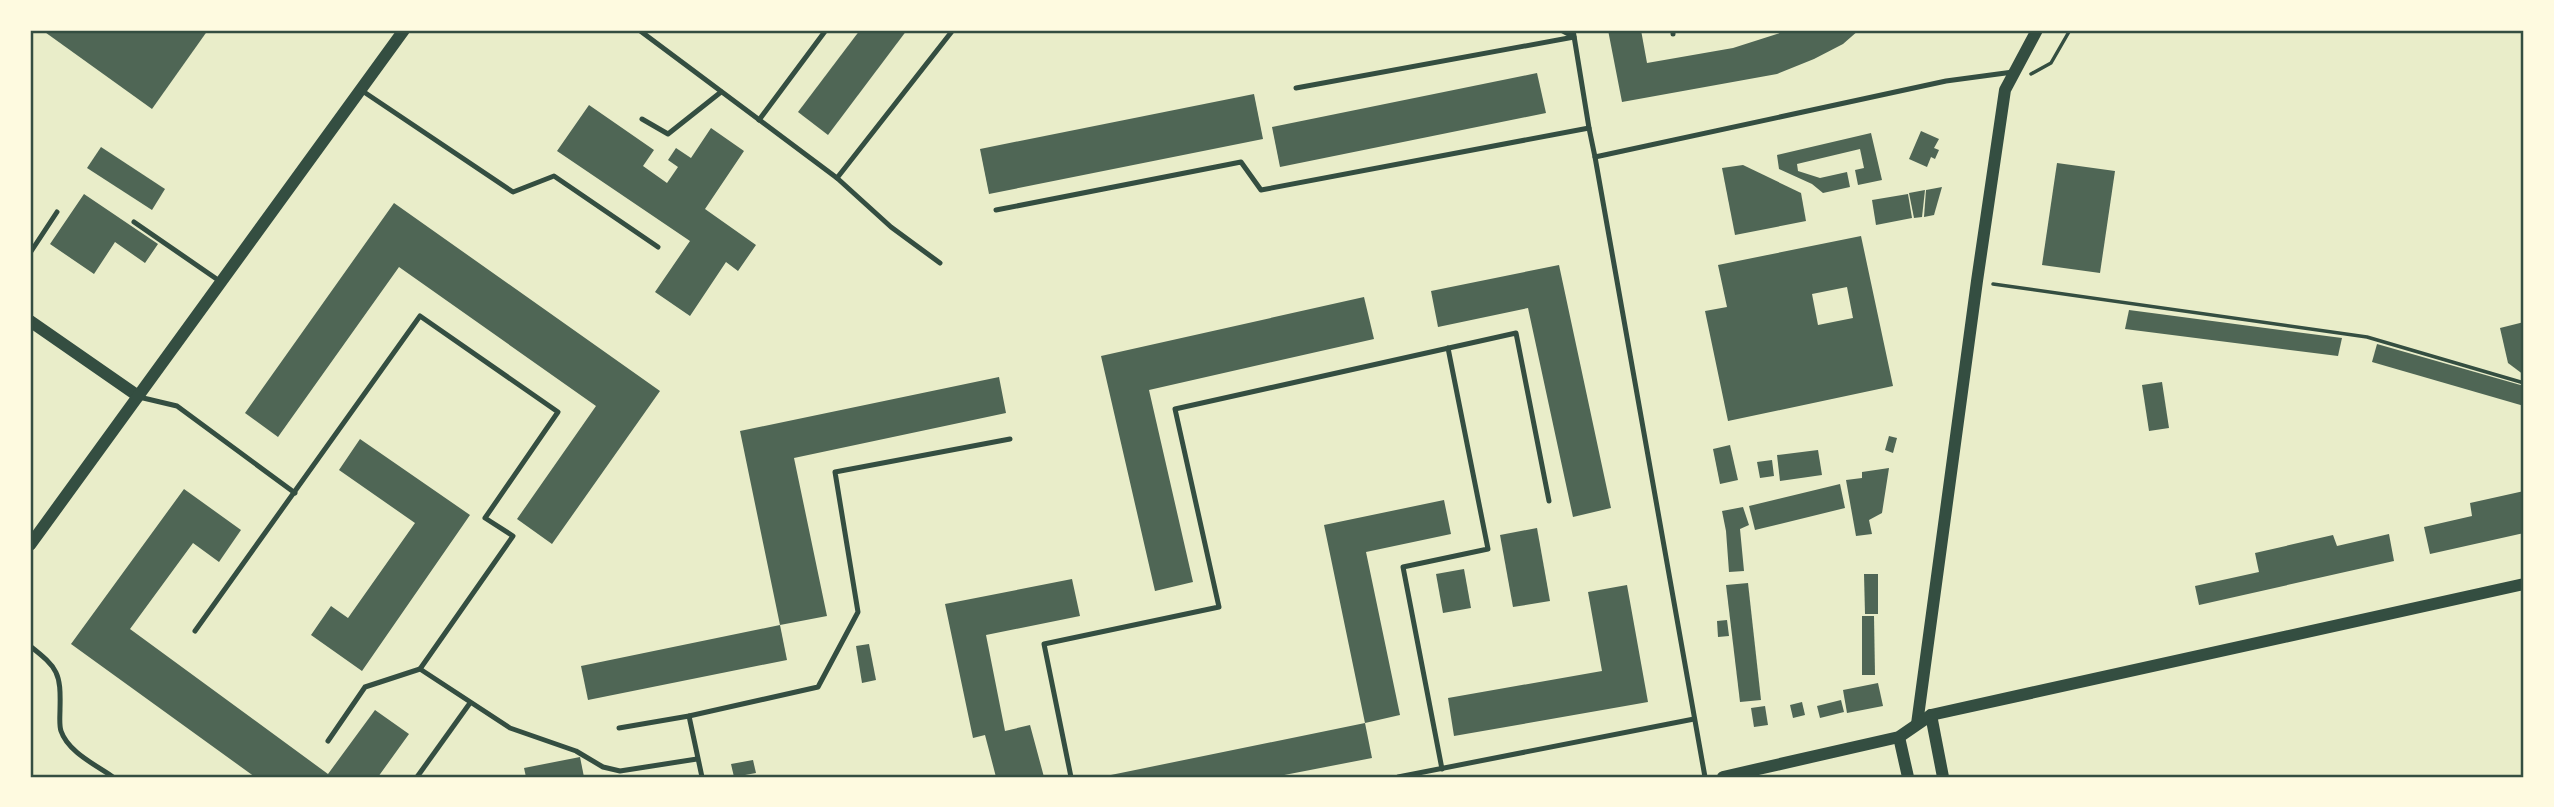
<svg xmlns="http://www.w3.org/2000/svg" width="2554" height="807" viewBox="0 0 2554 807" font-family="Montserrat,sans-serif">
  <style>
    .building { fill: #4f6655; fill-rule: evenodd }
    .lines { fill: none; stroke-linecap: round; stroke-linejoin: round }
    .path { stroke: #344e41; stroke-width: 3.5 }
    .service { stroke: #344e41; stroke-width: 5 }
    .tertiary { stroke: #344e41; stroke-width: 12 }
    .neatline { fill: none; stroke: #344e41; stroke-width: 2.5 }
  </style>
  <rect width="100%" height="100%" fill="#e9edc9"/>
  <g class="building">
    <path d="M42,30H208L152,109Z"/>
    <path d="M860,30H907L828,135L798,112Z"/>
    <path d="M1608,30H1641L1647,63L1733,48L1789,30H1859L1843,44L1814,59L1777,74L1622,102Z"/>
    <path d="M1537,73L1546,113L1280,167L1272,127Z"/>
    <path d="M1254,94L1263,139L989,194L980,149Z"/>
    <path d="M589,105L654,150L643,166L667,183L678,167L668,160L676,148L691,158L711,128L744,151L705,209L756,245L738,271L726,262L690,316L655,292L690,241L557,151Z"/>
    <path d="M1921,131L1939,139L1934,148L1939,150L1935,159L1931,157L1927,167L1909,159Z"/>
    <path d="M1871,133L1882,180L1858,185L1855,170L1864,168L1860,149L1797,164L1798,171L1820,178L1847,172L1850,187L1823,193L1812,184L1779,169L1777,155Z"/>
    <path d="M101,147L165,189L152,210L87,168Z"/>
    <path d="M2057,163L2115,171L2100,273L2042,265Z"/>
    <path d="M1743,165L1801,193L1806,221L1735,235L1722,168Z"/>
    <path d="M1942,187L1934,215L1924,217L1926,190Z"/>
    <path d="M1925,190L1922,217L1914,218L1909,193Z"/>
    <path d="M84,194L158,244L145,263L115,242L94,274L50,244Z"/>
    <path d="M1908,194L1912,218L1876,225L1872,200Z"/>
    <path d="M394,203L660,391L552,544L517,519L596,406L399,267L278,437L245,413Z"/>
    <path d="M1861,236L1893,386L1728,421L1705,311L1727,307L1718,265ZM1847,287L1853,318L1818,325L1812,294Z"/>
    <path d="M1559,265L1611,508L1573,517L1528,308L1438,327L1431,291Z"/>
    <path d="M1364,297L1374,339L1149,390L1193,582L1155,591L1101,356Z"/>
    <path d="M2129,310L2342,338L2338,356L2125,329Z"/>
    <path d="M2524,322V375L2508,363L2500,328Z"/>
    <path d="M2377,344L2524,386V406L2372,362Z"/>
    <path d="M999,377L1006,413L794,458L827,616L780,625L740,431Z"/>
    <path d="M2162,382L2169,428L2149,431L2142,385Z"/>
    <path d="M1889,436L1897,438L1893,453L1885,450Z"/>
    <path d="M360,439L470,515L362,671L311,635L331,606L348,618L415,523L339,470Z"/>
    <path d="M1730,445L1738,480L1720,484L1713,449Z"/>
    <path d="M1818,450L1822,475L1780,481L1777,455Z"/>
    <path d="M1772,460L1774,476L1760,478L1757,462Z"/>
    <path d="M1889,468L1882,513L1869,520L1872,534L1856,536L1846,480L1862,478V472Z"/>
    <path d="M1840,484L1845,508L1755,530L1749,506Z"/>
    <path d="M184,489L241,530L219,562L193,543L130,629L328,774L375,710L409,734L378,777H255L71,644Z"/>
    <path d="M2524,491V533L2430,554L2424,527L2472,516L2470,503Z"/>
    <path d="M1444,500L1451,534L1366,552L1400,715L1365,723L1372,758L1274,777H1101L1365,723L1324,525Z"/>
    <path d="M1743,507L1749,525L1740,529L1744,571L1729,572L1726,531L1722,511Z"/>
    <path d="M1537,528L1550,601L1513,607L1500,535Z"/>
    <path d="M2389,534L2394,561L2199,605L2195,586L2259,572L2255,553L2333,535L2337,546Z"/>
    <path d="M1464,569L1471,608L1443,613L1436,574Z"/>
    <path d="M1864,574H1878V614H1865Z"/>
    <path d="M1072,579L1080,616L986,635L1005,731L1030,725L1044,777H996L985,735L973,738L945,604Z"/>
    <path d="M1748,583L1761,700L1740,702L1726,585Z"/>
    <path d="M1627,585L1648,702L1454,736L1448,698L1602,671L1588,592Z"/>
    <path d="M1862,616H1874L1875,675H1862Z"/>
    <path d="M1727,620L1729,636L1718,637L1717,621Z"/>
    <path d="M780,625L787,660L588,700L581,666Z"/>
    <path d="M869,644L876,680L862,683L856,646Z"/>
    <path d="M1878,683L1883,706L1847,713L1843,690Z"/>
    <path d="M1841,700L1844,712L1820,718L1817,706Z"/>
    <path d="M1802,702L1805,715L1793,718L1790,705Z"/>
    <path d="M1765,706L1768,725L1754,727L1751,708Z"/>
    <path d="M580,757L584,777H526L524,768Z"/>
    <path d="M753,760L756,773L734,777L731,764Z"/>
  </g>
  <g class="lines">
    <g class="path">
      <path d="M2031,74L2051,63L2070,30"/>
      <path d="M1993,284L2367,337L2524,383"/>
    </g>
    <g class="service">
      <path d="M639,30L837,178L953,30"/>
      <path d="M1573,30L1589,128"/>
      <path d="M1673,30V34"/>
      <path d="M1296,88L1574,37L1561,30"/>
      <path d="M361,90L513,192L554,176L658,247"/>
      <path d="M642,119L668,134L721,92"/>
      <path d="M759,120L826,30"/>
      <path d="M1595,157L1705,777"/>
      <path d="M837,178L891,227L940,263"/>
      <path d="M996,210L1241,162L1261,190L1589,128L1595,157L1946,81L2013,72"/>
      <path d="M134,222L221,282"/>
      <path d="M30,253L57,212"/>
      <path d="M139,397L177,406L295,493"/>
      <path d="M195,631L420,316L558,412L485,518L513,536L420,669L365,687L328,741"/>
      <path d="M30,646C58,668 61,673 60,709C60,716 59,725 61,731C68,752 96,765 113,777"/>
      <path d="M420,669L510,728L576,751L603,767L620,771L697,759"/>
      <path d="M689,716L702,777"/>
      <path d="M619,728L689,716L818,687L858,612L835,472L1010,439"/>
      <path d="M1442,769L1403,567L1488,549L1448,348"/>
      <path d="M417,777L470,703"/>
      <path d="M1071,777L1044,644L1219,607L1175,409L1516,333L1549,501"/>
      <path d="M1398,777L1694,719"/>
    </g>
    <g class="tertiary">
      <path d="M30,321L138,396"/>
      <path d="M30,545L404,30"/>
      <path d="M1931,715L1943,777"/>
      <path d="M1917,724L1977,281L2005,90L2037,30"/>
      <path d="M1899,737L1908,777"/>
      <path d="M1723,777L1899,737L1931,715L2524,584"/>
    </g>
  </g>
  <rect width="2554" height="807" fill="none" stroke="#fefae0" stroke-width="63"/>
  <rect x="32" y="32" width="2490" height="744" class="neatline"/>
</svg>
